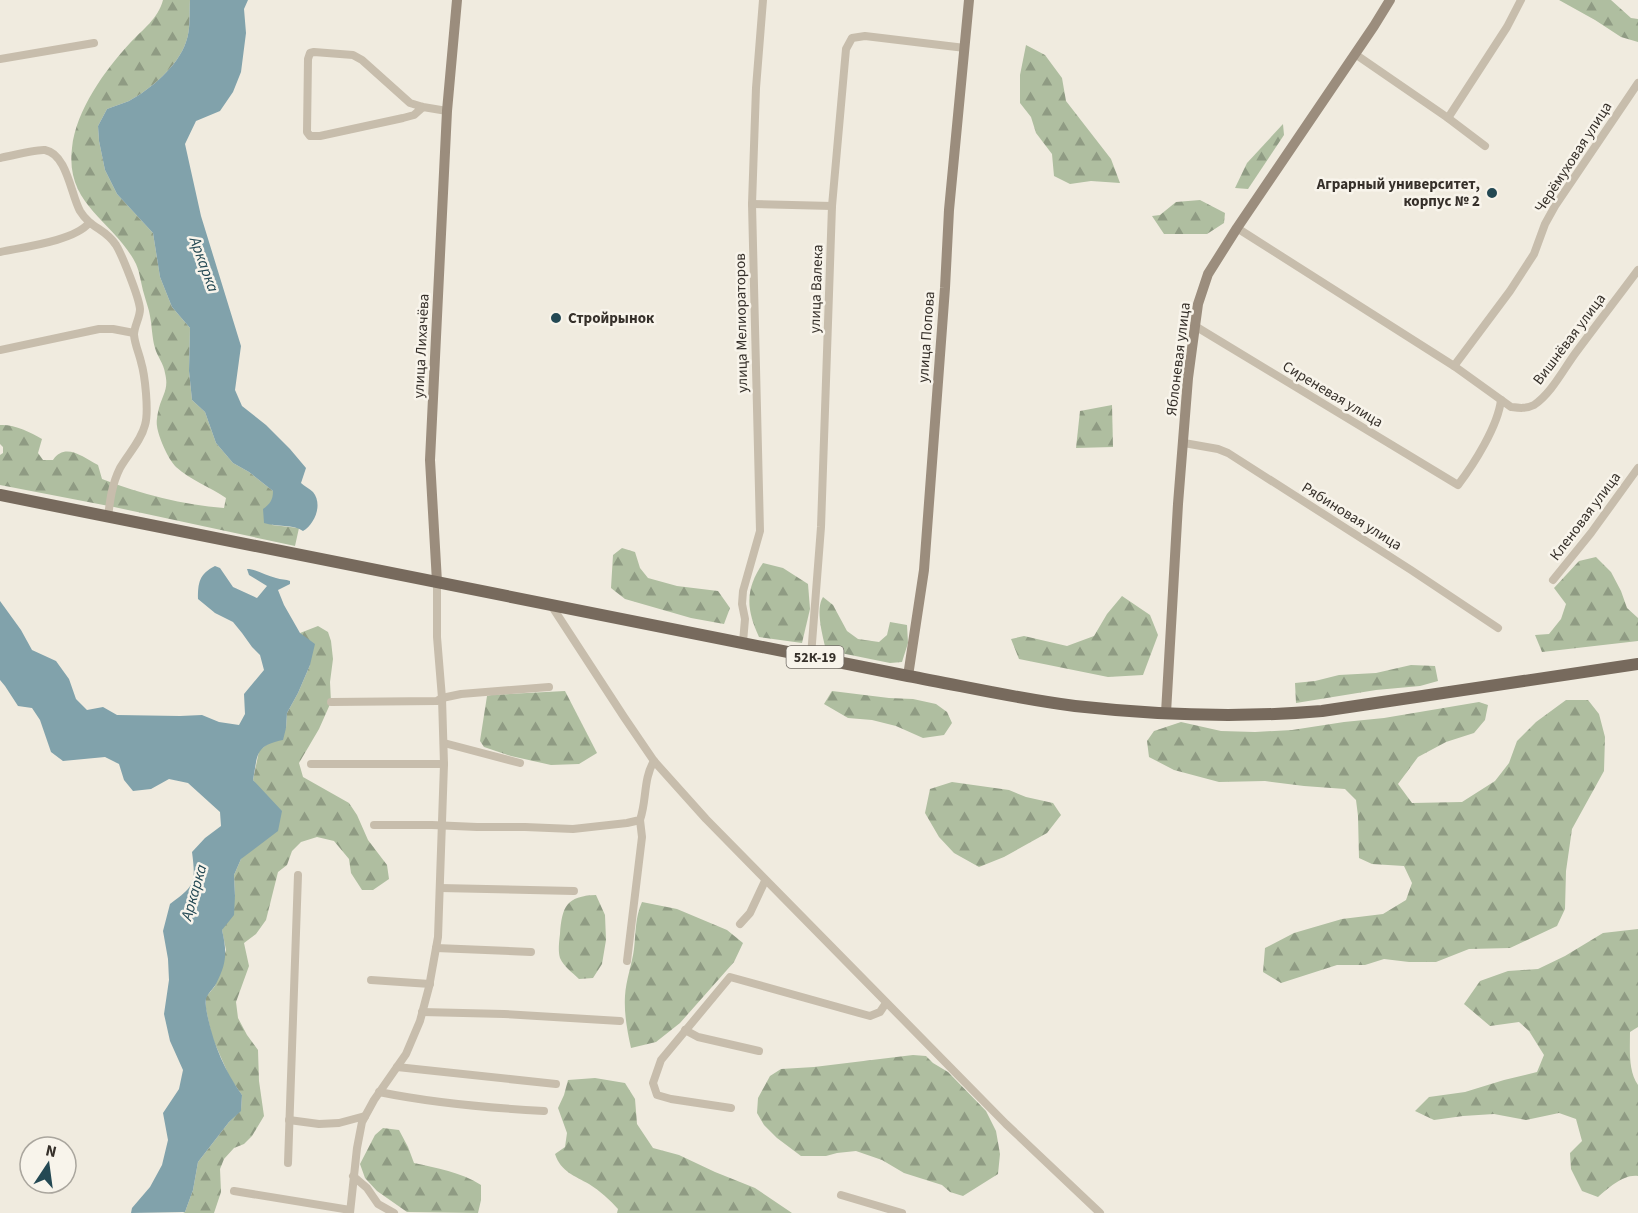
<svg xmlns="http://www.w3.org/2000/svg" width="1638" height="1213" viewBox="0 0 1638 1213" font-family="'Source Sans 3',sans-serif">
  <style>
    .forest { fill: url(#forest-firs) }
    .water { fill: #81a2ab }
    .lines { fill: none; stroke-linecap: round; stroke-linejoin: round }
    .street { stroke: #c7bdac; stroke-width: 8 }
    .secondary { stroke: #9b8d7d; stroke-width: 10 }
    .primary { stroke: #776a5d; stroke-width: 12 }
    .poi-dot { fill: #244954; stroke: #f8f4eb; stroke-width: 2 }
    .labels { text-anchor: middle; stroke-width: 5; stroke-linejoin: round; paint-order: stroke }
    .shield { fill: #f8f4eb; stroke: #706b64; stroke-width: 1.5 }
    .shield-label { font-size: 14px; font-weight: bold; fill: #36302a }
    .street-label { font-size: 15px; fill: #36302a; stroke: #f8f4eb }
    .poi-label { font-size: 15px; font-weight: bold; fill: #36302a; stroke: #f8f4eb; text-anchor: end }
    .water-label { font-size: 16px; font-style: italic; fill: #244954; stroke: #f8f4eb }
  </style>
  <defs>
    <pattern id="forest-firs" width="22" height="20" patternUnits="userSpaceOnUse" patternTransform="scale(1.5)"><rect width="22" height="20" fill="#afbea0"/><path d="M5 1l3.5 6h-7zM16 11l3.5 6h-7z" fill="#8f9b83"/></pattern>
  </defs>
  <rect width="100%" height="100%" fill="#f0ebdf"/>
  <g class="forest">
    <path d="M163,0H190C189,13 191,29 186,42C178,66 151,89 129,101C122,104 114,106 107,109L98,126L99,141L105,170L117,194L153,233L160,277L172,307L190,328L189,371L192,400L205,412L216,443L233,463L249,472L273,491V498L270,504L272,525L299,528L295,546L114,507L0,485V455L3,453V447L0,444V425C14,424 30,432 42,439L38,453L43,460H53C65,442 83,457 98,465L102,479C141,494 183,505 224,508L226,498C210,487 190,480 176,467C168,459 158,436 157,426C156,421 158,412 159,408C163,394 169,389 165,373C164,364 157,356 155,348C152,338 152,326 150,316C149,309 146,302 144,294C141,284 140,273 136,264C114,220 65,206 72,148C76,110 105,70 130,43C143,29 158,19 163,0Z"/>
    <path d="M1559,0H1611L1631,18L1638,19V42L1621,37L1595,20Z"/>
    <path d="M1026,45L1045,55L1062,78L1066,101L1111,159L1120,183L1091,181L1070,184L1054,176L1052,154L1036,133L1031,117L1020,103V75Z"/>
    <path d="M1283,124L1284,135L1248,189L1235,188L1247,163Z"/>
    <path d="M1200,200L1225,213L1224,223L1207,234H1164L1152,216L1160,215L1176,202Z"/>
    <path d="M1112,405L1113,447L1076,448L1080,411Z"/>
    <path d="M622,548L635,552L640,568L648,578L677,586L718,591L730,608L724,624L691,618L625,599L611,588L613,555Z"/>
    <path d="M1596,557L1611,572L1621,591L1627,608L1638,618V641L1542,652L1535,635L1549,634L1561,619L1566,604L1554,588L1579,561Z"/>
    <path d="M763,563L783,568L808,584L810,609L802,643L759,637C746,609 745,589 763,563Z"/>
    <path d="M1122,596L1150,615L1158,635L1143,675L1108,677L1019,659L1011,639L1024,636L1067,646L1094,636L1107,614Z"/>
    <path d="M823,597L833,605L847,631L858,639L879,642L887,635L890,622L907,625L908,643L902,662L890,663L826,650C823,637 815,609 823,597Z"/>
    <path d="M318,626L328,632L331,641L333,659L330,682L331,702L319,729L299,763L303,777L349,803L357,815L368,840L387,865L389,879L373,890H362L351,873L349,859L334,841L317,837L301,842L292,851L287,865L278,872L266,920L256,934L244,943L249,966L236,1002L238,1018L247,1035L258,1050L259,1081L264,1116L252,1136L244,1144L234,1148L224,1159L220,1169L221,1192L214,1213H183L185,1212L193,1190L198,1162L229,1122L241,1110L242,1095L230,1078L212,1037L206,1009V997L215,986L226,950L222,930L235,896L234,875L241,859L262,792L253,780L259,751L286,728L287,713L298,693L310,665L300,633Z"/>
    <path d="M1411,665L1435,666L1438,681L1420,686L1376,690L1296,703L1295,683L1315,681L1339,675L1376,673Z"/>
    <path d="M565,691L597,753L579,764L551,765L511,756L484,747L480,741L487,696L491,695Z"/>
    <path d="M832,691L889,698L913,699L936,704L947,712L952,723L944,735L923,738L896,726L872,720L848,718L824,704Z"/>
    <path d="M1566,700H1588L1599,714L1605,737L1604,771L1572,829L1566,871L1565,909L1557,926L1510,948L1469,949L1436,962H1409L1384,959L1365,965H1337L1281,983L1263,972L1265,948L1294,933L1342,919L1383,914L1406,900L1412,883L1404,866L1372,864L1359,858L1358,816L1356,800L1345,789L1304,786L1265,781L1219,782L1174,770L1149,757L1147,741L1154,731L1181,722L1221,731L1255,732L1292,730L1344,722L1384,718L1479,702L1488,705L1485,720L1474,733L1446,742L1418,757L1398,784L1412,803L1462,802L1495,781L1509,763L1517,741L1536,722Z"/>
    <path d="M952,782L1009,790L1026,797L1053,803L1061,815L1047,833L1004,857L979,867L954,853L939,837L925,813L930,789Z"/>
    <path d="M596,895L605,915L606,940L602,964L593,978L579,979C572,972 564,967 560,958C558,951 559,942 560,934C562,907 566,896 596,895Z"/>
    <path d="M642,902L677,909L727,930L743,943L734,962L680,1023L656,1042L631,1048C627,1030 624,1013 625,996C626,980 632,964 634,949C636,933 635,917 642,902Z"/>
    <path d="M1638,929V1027L1630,1032C1630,1049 1628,1071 1638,1085V1176C1623,1174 1609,1188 1598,1197L1582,1191L1571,1169L1570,1153L1582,1141L1576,1119L1559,1113L1526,1120L1494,1114L1463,1116L1434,1120L1415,1111L1429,1097L1465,1092L1504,1080L1537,1072L1544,1055L1529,1031L1519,1022L1490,1026L1464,1004L1480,981L1508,971L1538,969L1565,956L1603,933Z"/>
    <path d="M913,1055L926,1056L933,1063L948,1072L986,1111L996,1131L1000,1154L998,1174L963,1196L950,1192L942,1185L904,1173L882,1160L856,1151L837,1153L826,1156H801L777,1138L764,1125L757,1113L758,1098L770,1076L781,1069L814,1067Z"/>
    <path d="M595,1078L625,1083L635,1099L637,1124L653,1148L679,1155L715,1172L755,1188L792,1213H617L618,1209C610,1200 600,1191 589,1184C575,1176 561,1172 555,1154L565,1147L567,1133L558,1108L564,1095L568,1080Z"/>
    <path d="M383,1128L399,1130L408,1147L414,1163C436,1168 461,1172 481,1185V1200L478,1213L407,1212L377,1191L365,1178L360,1164L375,1135Z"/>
  </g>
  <g class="water">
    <path d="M190,0H248L244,9L246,33L241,72L233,92L220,111L196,121L185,144L201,216L241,346L235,390L242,406L266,425L290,449L306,468L301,483C304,486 310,489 313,492C323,504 315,524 303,531C293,524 277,527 264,523L263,509C270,504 273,500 273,491L249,472L233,463L216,443L205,412L192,400L189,371L190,328L172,307L160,277L153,233L117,194L105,170L99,141L98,126L107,109C114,106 122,104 129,101C151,89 178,66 186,42C191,29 189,13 190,0Z"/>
    <path d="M215,566L220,568L233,587L257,598L267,586L249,575L247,569C257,569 266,576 276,578C281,580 286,579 290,581V584L278,590L284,605L300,633L315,644L310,665L298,693L287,713L286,728L283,740C254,746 258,755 253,780L282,811L278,831L241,859L234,875L235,896L234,915L222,930C227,952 227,963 216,984C213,989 207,994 206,999C205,1006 207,1012 208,1018C214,1046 225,1071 242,1095L241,1111L229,1122L198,1162L193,1190L185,1212L131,1213L132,1208L150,1187L162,1165L168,1140L163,1113L179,1089L183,1070L170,1041L164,1014L169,980L168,959L163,931L170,904C195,886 196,883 192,852L205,838L221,826L220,812L188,783L169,779L151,789L133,791L124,780L119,764L105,757L63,761L51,752L40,720L32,708L18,706L5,686L0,680V601L21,630L32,650L56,661L69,679L76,699L87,710L103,707L117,715L180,716L202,715L219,722L239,725L245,714L244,694L264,670L260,655L252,647L242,633L233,622L215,613L198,599C198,583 199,574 215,566Z"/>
  </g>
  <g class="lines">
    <g class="street">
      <path d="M1355,54L1448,118L1485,146"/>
      <path d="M0,59L94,43"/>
      <path d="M423,107L414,115L403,118L320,136H310L307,132L308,59L310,53L314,52L353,55L362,60L410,103L423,107L447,111"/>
      <path d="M1448,118L1507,27L1521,0"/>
      <path d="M0,158C9,156 38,149 45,150C67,154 71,195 80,211C91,229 105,228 116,245C122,255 139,297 140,309C140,318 134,326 134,335C135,345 139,353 141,362C145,375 149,412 145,425C141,441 128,454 120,468C112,484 110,500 108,517"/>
      <path d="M752,204L832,206"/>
      <path d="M1237,228L1454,366L1511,407C1519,408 1526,409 1534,405C1552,393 1564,368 1577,351C1597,324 1618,297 1638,270"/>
      <path d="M0,252C23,247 74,241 89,223"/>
      <path d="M1195,326L1458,485C1474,464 1498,426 1501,400"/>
      <path d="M0,350L99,329H113L134,333"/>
      <path d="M1454,366L1510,291L1534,254L1545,224L1555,206L1638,83"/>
      <path d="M1184,443L1218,449L1228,453L1411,570L1498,628"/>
      <path d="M1553,580L1591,533L1638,468"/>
      <path d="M551,605L624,717L654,761L706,819L1006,1124L1100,1213"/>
      <path d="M743,642L745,619L742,604L743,591L760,531L752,204L756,88L763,0"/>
      <path d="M811,656L821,527L832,206L846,49L852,38L865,36L965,48"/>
      <path d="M331,702L437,701L442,698L461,694L549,687"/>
      <path d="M444,743L520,763"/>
      <path d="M311,764H444"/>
      <path d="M374,825H432L477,827H525L573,829L627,823L640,820C647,800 643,779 654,761"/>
      <path d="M440,888L574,891"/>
      <path d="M740,924L750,913L765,881"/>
      <path d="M436,948L531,952"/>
      <path d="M627,961L642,837L640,820"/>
      <path d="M371,980L430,984"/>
      <path d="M422,1012L504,1014L620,1021"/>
      <path d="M685,1030L698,1037L759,1051"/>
      <path d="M397,1067L556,1084"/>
      <path d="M379,1092C433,1103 489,1108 544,1111"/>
      <path d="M731,1108L671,1099L657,1095L653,1083L661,1060L730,977L870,1016L880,1012L886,1003"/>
      <path d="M289,1120L319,1124L339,1123L365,1116"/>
      <path d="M288,1163L298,875"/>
      <path d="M353,1176L367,1188L378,1204L394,1213"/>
      <path d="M234,1191L350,1210"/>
      <path d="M841,1195L902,1213"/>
      <path d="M350,1213L357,1148L362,1122L374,1100L406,1054L420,1021L429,987L438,937L444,764L442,698L437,637V582"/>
    </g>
    <g class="secondary">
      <path d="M437,582L430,460L447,111L457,0"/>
      <path d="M908,676L924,570L945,288L949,210L969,0"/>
      <path d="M1166,713L1178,504L1188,378L1195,326L1198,304L1208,274L1237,228L1374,26L1390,0"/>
    </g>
    <path class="primary" d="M0,495L908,676C963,686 1019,699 1075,706C1156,715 1240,718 1322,711L1638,664"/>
  </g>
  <g class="poi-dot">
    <circle cx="1492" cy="193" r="6"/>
    <circle cx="556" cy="318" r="6"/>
  </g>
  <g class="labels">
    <rect class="shield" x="786.5" y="646" width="57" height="22" rx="4.5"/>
    <g class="shield-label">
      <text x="815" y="662">52К-19</text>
    </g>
    <g class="street-label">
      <text transform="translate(1573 157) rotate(-57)" y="5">Черёмуховая улица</text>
      <text transform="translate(816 289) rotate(-88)" y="5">улица Валека</text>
      <text transform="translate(741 323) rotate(-91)" y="5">улица Мелиораторов</text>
      <text transform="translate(926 337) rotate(-86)" y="5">улица Попова</text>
      <text transform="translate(1569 339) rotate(-53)" y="5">Вишнёвая улица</text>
      <text transform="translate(421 346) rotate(-87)" y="5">улица Лихачёва</text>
      <text transform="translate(1178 359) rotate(-83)" y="5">Яблоневая улица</text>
      <text transform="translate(1333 394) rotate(31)" y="5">Сиреневая улица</text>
      <text transform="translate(1352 516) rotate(32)" y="5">Рябиновая улица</text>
      <text transform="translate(1585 516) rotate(-53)" y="5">Кленовая улица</text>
    </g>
    <g class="poi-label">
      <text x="1480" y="189">Аграрный университет,<tspan x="1480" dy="17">корпус № 2</tspan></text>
      <text x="568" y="323" text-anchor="start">Стройрынок</text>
    </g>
    <g class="water-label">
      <text transform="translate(205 264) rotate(70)" y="6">Аркарка</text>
      <text transform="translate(193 892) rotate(-74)" y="6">Аркарка</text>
    </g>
  </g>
  <g transform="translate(48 1165) rotate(13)"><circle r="28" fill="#f8f4eb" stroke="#aaa69e" stroke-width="1.5"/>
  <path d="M0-4.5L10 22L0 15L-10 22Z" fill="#244954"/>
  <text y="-9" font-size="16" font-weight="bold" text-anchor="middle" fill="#36302a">N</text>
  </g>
</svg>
